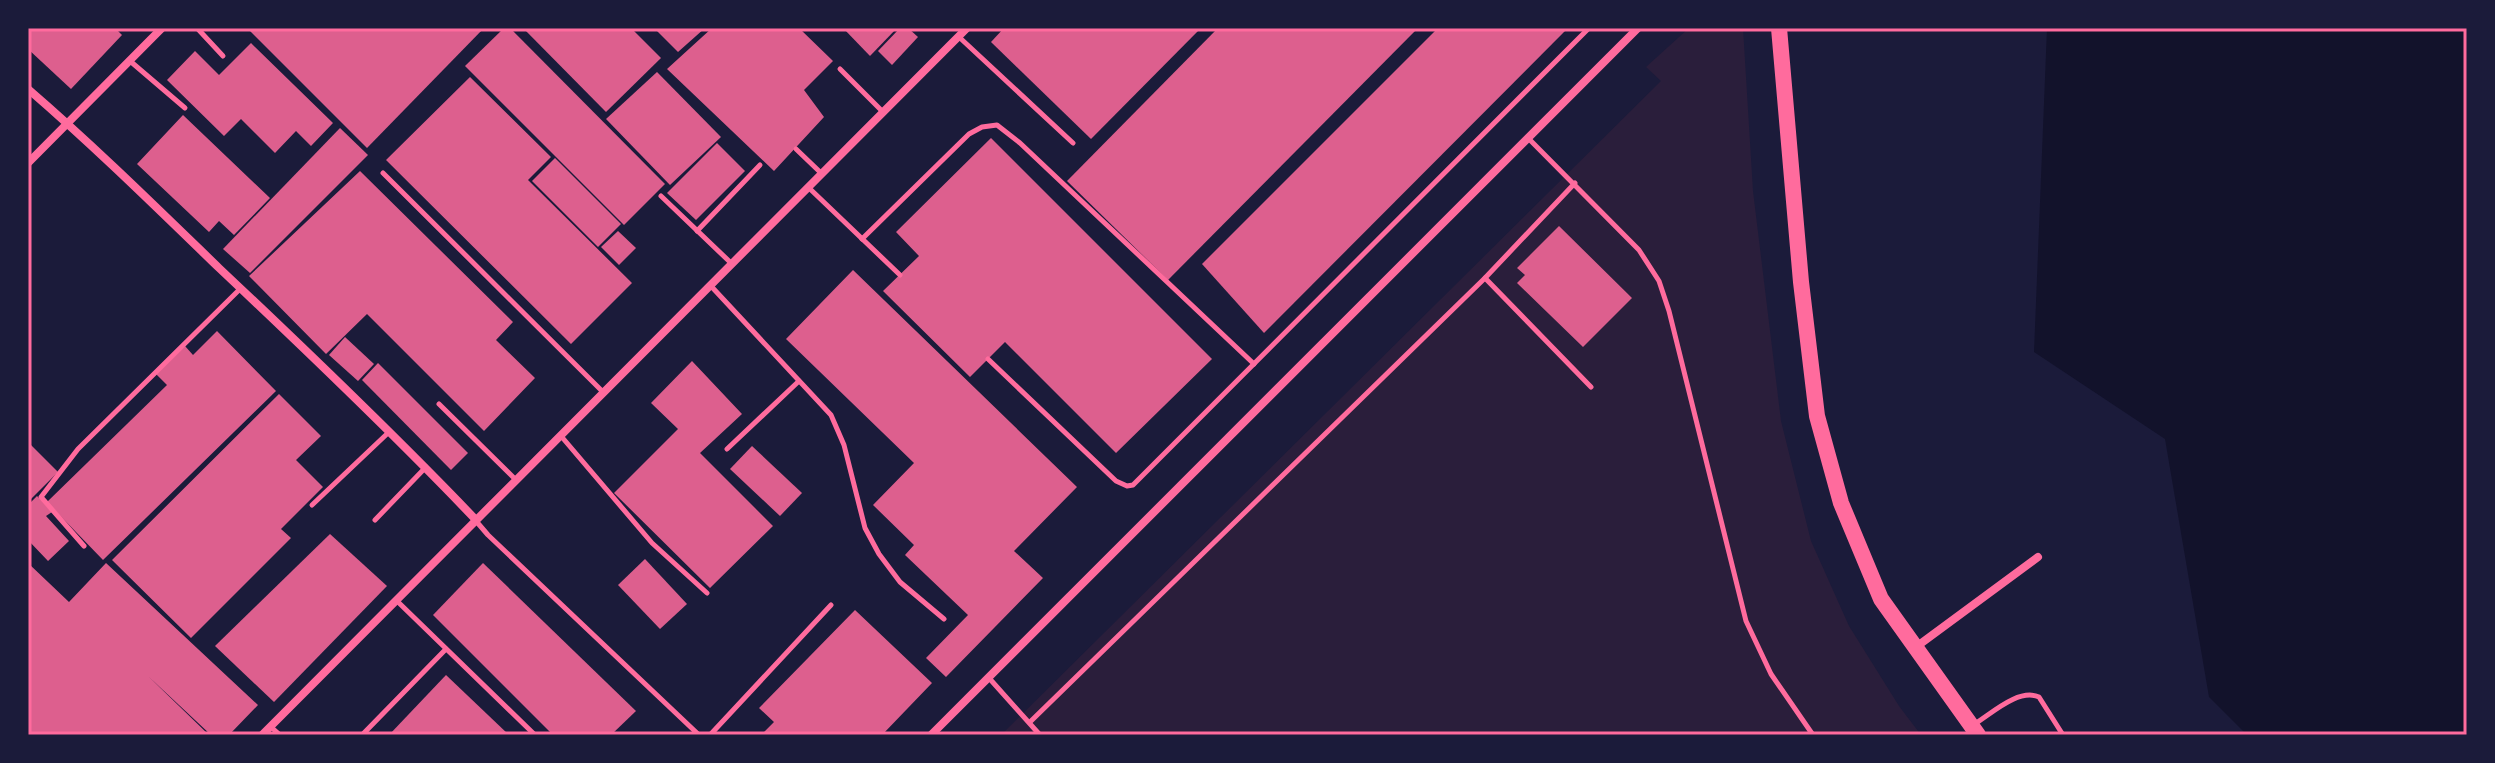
<svg xmlns="http://www.w3.org/2000/svg" width="2495" height="763" viewBox="0 0 2495 763" font-family="'Sofia Sans Condensed',sans-serif">
  <style>
    .green { fill: #2a1e3b }
    .water { fill: #12122b }
    .building { fill: #dd5f8e }
    .lines { fill: none; stroke-linecap: round; stroke-linejoin: round }
    .service { stroke: #ff6b9d; stroke-width: 5 }
    .minor { stroke: #ff6b9d; stroke-width: 8 }
    .primary { stroke: #ff6b9d; stroke-width: 16 }
    .neatline { fill: none; stroke: #ff6b9d; stroke-width: 3 }
  </style>
  <rect width="100%" height="100%" fill="#1b1b3a"/>
  <path class="green" d="M1689,28H1743L1753,191L1781,421L1811,541L1849,626L1899,706L1921,735H1001L1661,81L1646,67Z"/>
  <path class="water" d="M2047,28H2467V735H2247L2209,697L2165,439L2034,352Z"/>
  <g class="building">
    <path d="M28,28H115L122,35L71,89L28,49Z"/>
    <path d="M247,28H484L367,148Z"/>
    <path d="M504,28H510L665,184L624,225L465,66Z"/>
    <path d="M523,28H631L661,58L606,112Z"/>
    <path d="M654,28H705L678,52Z"/>
    <path d="M712,28H799L833,61L804,90L824,117L774,171L667,69Z"/>
    <path d="M843,28H897L870,56Z"/>
    <path d="M900,28H908L918,37L892,65L878,51Z"/>
    <path d="M1004,28H1201L1091,139L991,42Z"/>
    <path d="M1218,28H1418L1168,280L1067,181Z"/>
    <path d="M1438,28H1568L1264,333L1202,264Z"/>
    <path d="M251,43L333,123L311,146L296,131L275,153L241,119L224,136L167,80L195,51L219,75Z"/>
    <path d="M657,72L721,137L670,185L606,119Z"/>
    <path d="M470,77L551,157L528,180L632,283L571,344L386,160Z"/>
    <path d="M183,115L270,198L234,235L219,221L209,232L137,164Z"/>
    <path d="M340,128L368,155L250,273L223,249Z"/>
    <path d="M991,138L1212,359L1116,453L1005,342L970,377L883,291L919,256L896,232Z"/>
    <path d="M717,143L745,171L696,220L667,193Z"/>
    <path d="M555,158L621,224L598,247L532,181Z"/>
    <path d="M360,171L513,322L496,340L535,378L484,431L367,314L326,354L249,276Z"/>
    <path d="M1559,226L1632,298L1583,347L1517,283L1525,275L1517,268Z"/>
    <path d="M618,231L636,248L619,265L601,247Z"/>
    <path d="M853,270L1077,487L1014,551L1043,578L946,677L926,658L968,615L905,555L914,545L873,505L914,463L786,339Z"/>
    <path d="M217,331L276,391L103,560L47,502L167,385L156,374L185,346L193,355Z"/>
    <path d="M345,337L374,364L358,381L329,355Z"/>
    <path d="M692,361L742,414L700,453L773,526L710,588L614,493L678,429L651,403Z"/>
    <path d="M378,363L468,453L451,470L362,380Z"/>
    <path d="M279,394L321,436L296,460L323,487L281,529L291,538L191,638L112,560Z"/>
    <path d="M28,442L58,472L28,502Z"/>
    <path d="M752,446L802,493L780,516L730,469Z"/>
    <path d="M37,496L52,512L46,516L69,541L48,561L28,540V505Z"/>
    <path d="M330,534L387,586L274,702L215,646Z"/>
    <path d="M645,559L687,604L660,629L618,585Z"/>
    <path d="M28,563L69,602L106,563L258,705L229,735H211L148,676L209,735H28Z"/>
    <path d="M483,563L636,711L611,735H553L433,615Z"/>
    <path d="M855,610L932,683L882,735H761L774,722L759,708Z"/>
    <path d="M446,675L509,735H389Z"/>
  </g>
  <g class="lines">
    <g class="service">
      <path d="M197,28L223,56"/>
      <path d="M959,37L1073,143"/>
      <path d="M130,61L185,108"/>
      <path d="M840,69L882,111"/>
      <path d="M1529,139L1639,250L1659,281L1669,311L1746,621L1771,674L1813,735"/>
      <path d="M796,149L821,173"/>
      <path d="M383,173L603,392"/>
      <path d="M808,187L900,275"/>
      <path d="M661,196L731,263"/>
      <path d="M697,231L760,165"/>
      <path d="M862,239L969,134L982,127L997,125L1020,143L1254,364"/>
      <path d="M1485,278L1591,387"/>
      <path d="M710,285L831,415L844,445L865,528L879,554L900,582L944,619"/>
      <path d="M988,359L1116,481L1127,486L1133,485L1588,29"/>
      <path d="M439,404L516,480"/>
      <path d="M561,436L652,543L707,593"/>
      <path d="M727,449L799,381"/>
      <path d="M312,505L389,432"/>
      <path d="M375,520L426,467"/>
      <path d="M476,521L488,535L699,735"/>
      <path d="M84,546L41,497L78,449L240,289"/>
      <path d="M397,601L535,735"/>
      <path d="M989,678L1040,735"/>
      <path d="M1030,722L1485,278L1575,183"/>
      <path d="M1976,723C1992,713 2019,688 2039,697L2063,735"/>
      <path d="M271,727L280,735"/>
      <path d="M362,735L446,649"/>
      <path d="M710,735L831,605"/>
    </g>
    <g class="minor">
      <path d="M28,89C94,146 156,207 219,268C306,350 393,433 476,520"/>
      <path d="M28,163L162,28"/>
      <path d="M1916,647L2038,557"/>
      <path d="M262,735L967,28"/>
      <path d="M931,735L1638,28"/>
    </g>
    <path class="primary" d="M1779,28L1801,282L1817,416L1841,503L1881,599L1978,735"/>
  </g>
  <rect width="2495" height="763" fill="none" stroke="#1b1b3a" stroke-width="60"/>
  <rect x="30" y="30" width="2435" height="703" class="neatline"/>
</svg>
